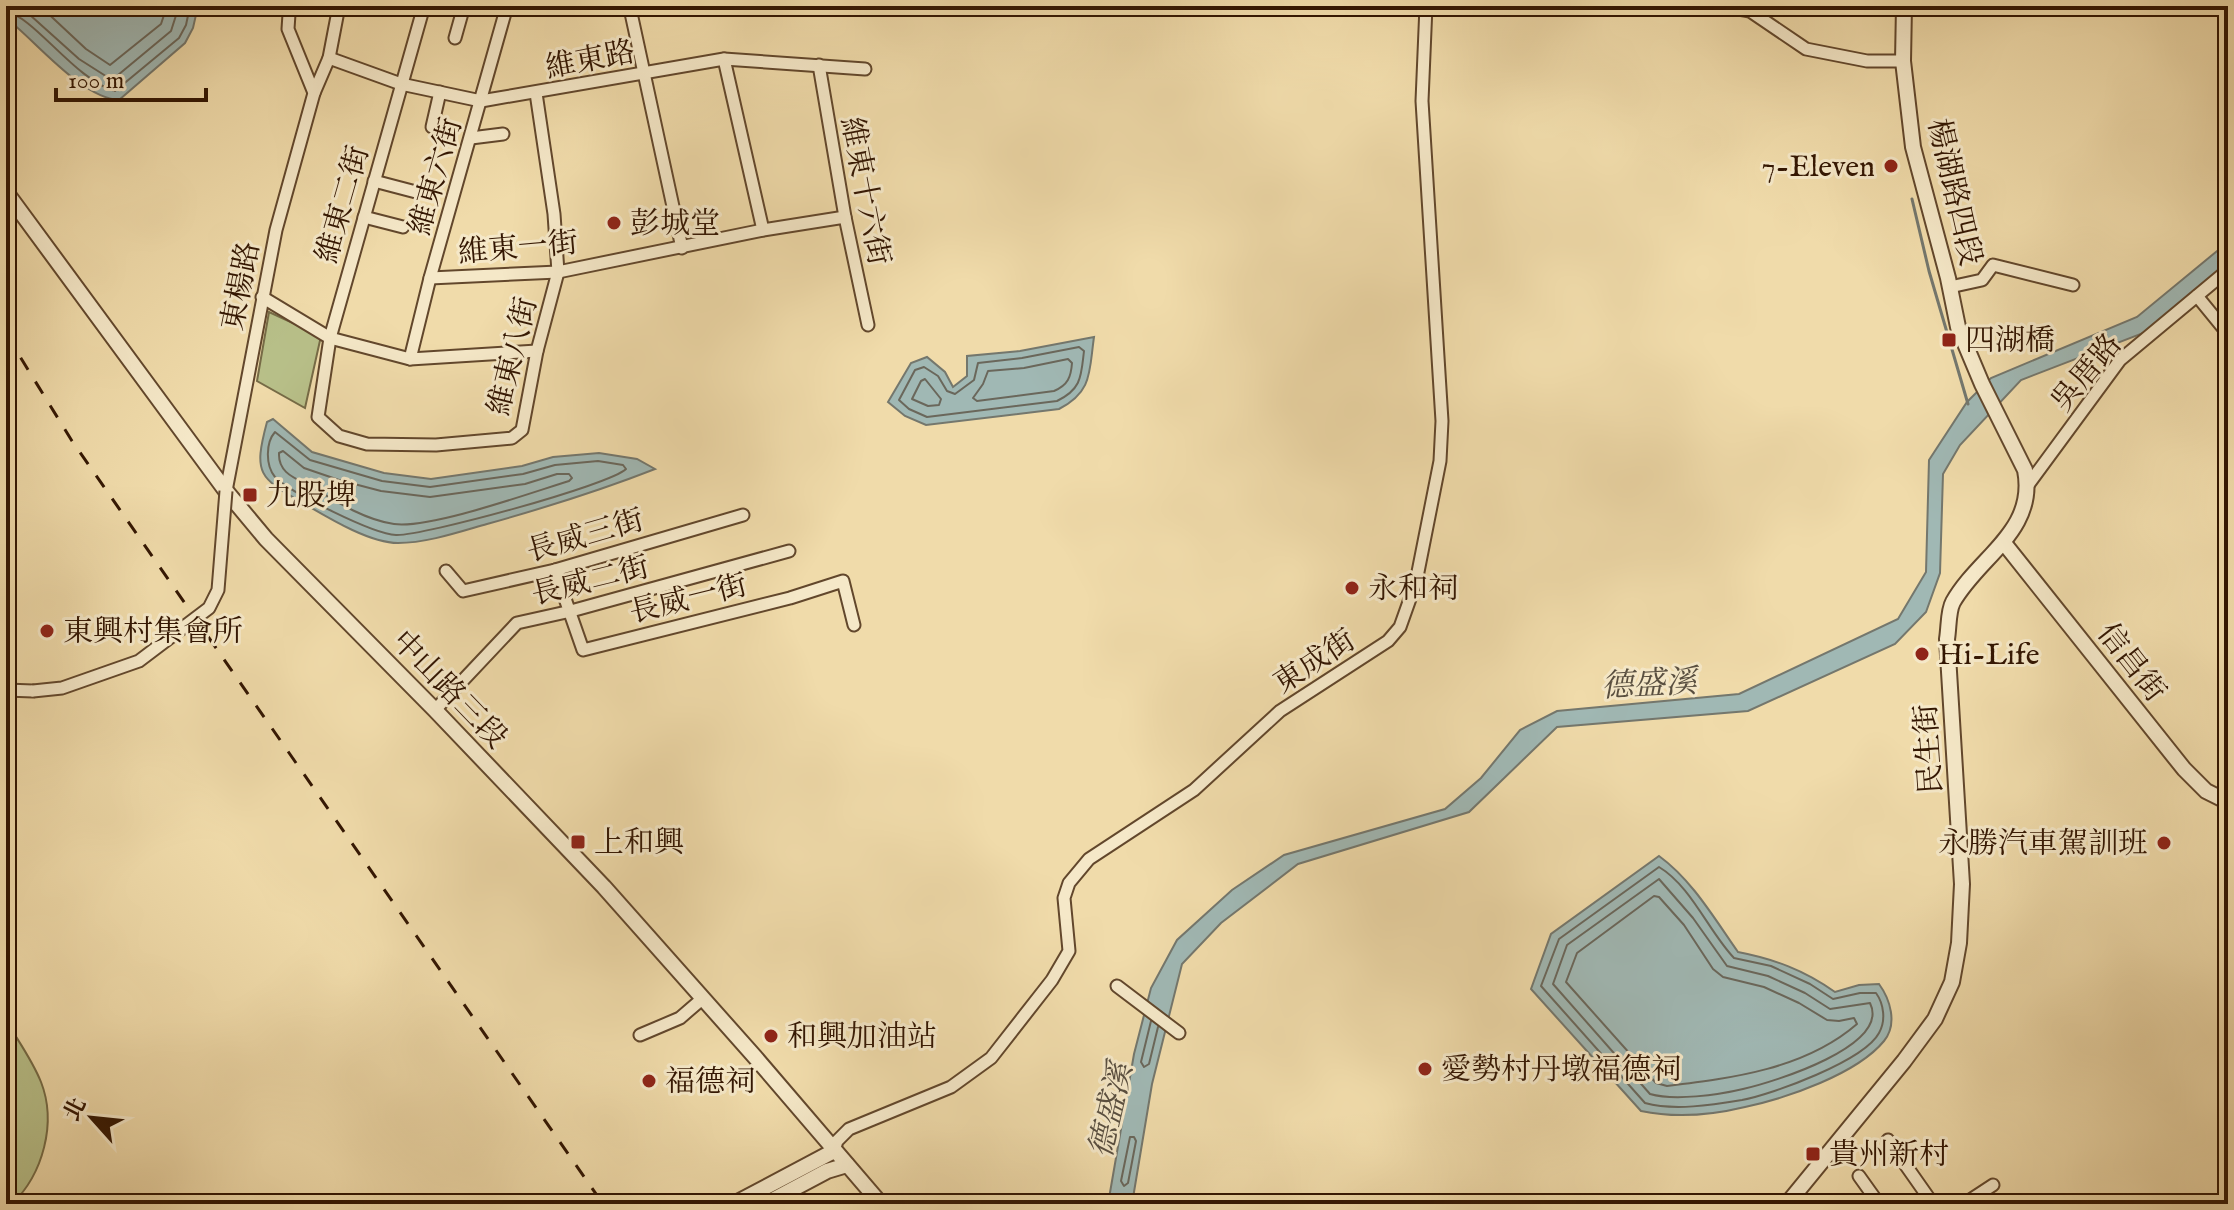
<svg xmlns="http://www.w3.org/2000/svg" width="2234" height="1210" viewBox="0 0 2234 1210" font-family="'IM FELL English','Noto Serif TC',serif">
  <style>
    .green { fill: #b8c089; stroke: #766b46; stroke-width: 2 }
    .water { fill: #a0b8b4; stroke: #74776d; stroke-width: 2 }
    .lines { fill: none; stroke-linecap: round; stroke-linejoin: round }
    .shore { stroke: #6a675b; stroke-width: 2 }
    .stream { stroke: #74776d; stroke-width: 3 }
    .minor-casing { stroke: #62472c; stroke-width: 15 }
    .tertiary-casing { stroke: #62472c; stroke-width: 18 }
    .minor { stroke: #f5e8c8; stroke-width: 11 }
    .tertiary { stroke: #f5e8c8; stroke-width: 14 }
    .rail { stroke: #331602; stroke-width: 3; stroke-dasharray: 14 14; stroke-linecap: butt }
    .minor-bridge-casing { stroke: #62472c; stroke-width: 15; stroke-linecap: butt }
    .minor-bridge { stroke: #f5e8c8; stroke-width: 11 }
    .poi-dot { fill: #8f2418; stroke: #f5e8c8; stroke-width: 3 }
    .labels { text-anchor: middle; stroke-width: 6; stroke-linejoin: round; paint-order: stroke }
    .street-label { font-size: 30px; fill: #331602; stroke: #f5e8c8 }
    .poi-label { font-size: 30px; fill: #331602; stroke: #f5e8c8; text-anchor: start }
    .water-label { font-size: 32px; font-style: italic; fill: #594f40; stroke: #f5e8c8 }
  </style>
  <rect width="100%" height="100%" fill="#f0dbaa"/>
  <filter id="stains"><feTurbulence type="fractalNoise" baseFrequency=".0025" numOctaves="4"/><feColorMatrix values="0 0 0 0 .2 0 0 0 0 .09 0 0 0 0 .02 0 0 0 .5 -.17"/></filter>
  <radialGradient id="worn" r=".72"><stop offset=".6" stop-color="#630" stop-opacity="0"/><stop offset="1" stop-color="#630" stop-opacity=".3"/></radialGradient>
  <g class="green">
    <path d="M269,312L321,336L305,408L257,381Z"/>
    <path d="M10,1027C21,1045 33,1062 41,1082C57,1123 43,1174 12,1204H6V1030Z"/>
  </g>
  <g class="water">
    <path d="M6,6H198L193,28L185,43L119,100C81,98 35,40 6,18Z"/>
    <path d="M2228,242V263L2146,332L2021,380L1960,445L1943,474L1940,573L1926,612L1895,644L1748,711L1557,727L1469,812L1298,864L1221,923L1182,964L1152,1084L1132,1204H1108L1134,1054L1151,988L1177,940L1232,890L1284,855L1445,809L1481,778L1520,730L1557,711L1739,694L1898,619L1926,572L1929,460L1967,402L1991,378L2137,317Z"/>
    <path d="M1094,337C1089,371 1093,392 1059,409L926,425L905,416L888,402L911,363L927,357L945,372L953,387L967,376V356L1020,351Z"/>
    <path d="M273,419L312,452L384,473L431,479L522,466L553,457L599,453L637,459L655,469C599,491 544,508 487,524C459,532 427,543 398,543C369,543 327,517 303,503C259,478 253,474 267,422Z"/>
    <path d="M1659,856C1692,880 1714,918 1738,952C1774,959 1804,970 1835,992L1859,985L1879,984C1890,999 1898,1024 1884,1041C1857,1074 1787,1098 1745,1107C1712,1115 1674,1118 1641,1111L1531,989L1551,934Z"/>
  </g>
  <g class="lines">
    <g class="shore">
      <path d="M20,6L79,59L112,80L171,31L179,6"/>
      <path d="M40,6L86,49L110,65L161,24L167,6"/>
      <path d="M6,12C33,15 75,80 115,91L179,38L186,25L190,6"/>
      <path d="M1079,347L1084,351C1081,376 1082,389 1057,401L927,417L909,409L899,400L915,370L924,367L938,376L947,391L955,394L974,380L978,363L1022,358Z"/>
      <path d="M1068,359L1072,363C1071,377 1068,385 1054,391L977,401L973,398L983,384L988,371L1024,368Z"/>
      <path d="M925,379L941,399L939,405L928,406L912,399L921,381Z"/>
      <path d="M275,432L310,460L382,481L430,487L523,474L555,465L598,461L623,465L626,469C610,485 423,536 396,535C373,534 291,493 275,477C265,465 266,442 275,432Z"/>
      <path d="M283,451L304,468L339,480L381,491L430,497L525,484L557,474H569L572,478L569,481C530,493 430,529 394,524C365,520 335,501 310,486C295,478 278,473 279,453Z"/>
      <path d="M1659,867C1691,886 1709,932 1734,958L1771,966L1810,984L1833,999L1860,993H1876C1884,1004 1886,1021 1879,1033C1864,1061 1773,1094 1742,1100C1712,1105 1674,1111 1645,1103L1541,986L1559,939Z"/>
      <path d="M1659,879L1693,918L1727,966L1768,976L1805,993L1830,1009L1870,1003C1891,1046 1774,1082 1743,1089C1718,1095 1674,1101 1650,1094L1553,984L1567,945Z"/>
      <path d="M1654,896L1659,897L1684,925L1713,969L1723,977L1764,987L1799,1003L1827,1020L1839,1021L1854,1018L1857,1024C1805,1069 1733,1078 1667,1086L1656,1083L1566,982L1577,953Z"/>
      <path d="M1151,1021L1141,1062L1144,1067L1149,1064L1158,1027"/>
      <path d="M1130,1137H1134L1136,1141L1128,1183L1124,1186L1121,1181Z"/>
    </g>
    <path class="stream" d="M1912,199L1929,271L1968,404"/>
    <g class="minor-casing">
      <g id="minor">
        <path d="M424,6L330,338L318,417L339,436L367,444L436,445L512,438L522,430L537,351L558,272L554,214L536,93"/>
        <path d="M1722,6L1750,11L1806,49L1867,61H1903"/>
        <path d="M631,13L682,248"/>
        <path d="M455,38L464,6"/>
        <path d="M329,58L401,84L481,101L724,59L865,69"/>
        <path d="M724,59L763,230"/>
        <path d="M819,65L845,217L868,325"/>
        <path d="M314,93L329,58L339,6"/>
        <path d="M432,127L440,92"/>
        <path d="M471,138L503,134"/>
        <path d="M374,181L416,192"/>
        <path d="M364,217L403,227"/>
        <path d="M430,278L558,272L763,230L845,217"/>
        <path d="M1950,287L1982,280L1993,265L2073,285"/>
        <path d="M2197,296L2224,329"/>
        <path d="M262,297L330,338L410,359L537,351"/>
        <path d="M410,359L430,278L507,6"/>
        <path d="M2028,485L2120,360L2228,270"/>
        <path d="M226,491L276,230L314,93L288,29L289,14L295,6"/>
        <path d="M555,570L583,650L790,598L843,581L854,625"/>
        <path d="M446,571L463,591L555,570L743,515"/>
        <path d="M6,690L33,691"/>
        <path d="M435,710L517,623L571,611L789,551"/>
        <path d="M1117,986L1179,1033"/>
        <path d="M640,1035L680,1018L702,999"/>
        <path d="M1888,1140L1933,1204"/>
        <path d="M834,1151L837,1141L849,1129L951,1087L991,1058L1052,980L1069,951L1064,898L1069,883L1089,859L1194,790L1280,711L1388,641L1400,627L1416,582L1440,461L1442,421L1422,101L1426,6"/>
        <path d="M1859,1176L1879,1204"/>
        <path d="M1964,1204L1993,1185"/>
      </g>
    </g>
    <g class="tertiary-casing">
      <g id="tertiary">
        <path d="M6,192L226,491L266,539L435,710L604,887L755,1057L881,1204"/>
        <path d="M2004,543L2184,769L2206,791L2228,802"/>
        <path d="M734,1204L834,1151"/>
        <path d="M765,1204L827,1171L847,1165"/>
        <path d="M1787,1204L1904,1061L1935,1019L1952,982L1959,943L1962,884L1947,639C1949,627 1948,611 1953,602C1979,556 2037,531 2025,470L1982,384L1958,327L1948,278L1913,147L1903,61L1904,6"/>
      </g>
    </g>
    <use href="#minor" class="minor"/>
    <use href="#tertiary" class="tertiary"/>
    <path class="rail" d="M6,334L72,441L603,1204"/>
    <g class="minor-bridge-casing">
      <path id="minor-bridge" d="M33,691L62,688L139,661L209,608L218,590L226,491"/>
    </g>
    <use href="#minor-bridge" class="minor-bridge"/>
  </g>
  <g class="poi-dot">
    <circle cx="1891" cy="166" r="8"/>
    <circle cx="614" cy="223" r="8"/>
    <rect x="1941" y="332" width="16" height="16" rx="4"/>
    <rect x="242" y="487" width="16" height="16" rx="4"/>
    <circle cx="1352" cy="588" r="8"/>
    <circle cx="47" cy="631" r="8"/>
    <circle cx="1922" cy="654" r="8"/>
    <rect x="570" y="834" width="16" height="16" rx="4"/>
    <circle cx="2164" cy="843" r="8"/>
    <circle cx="771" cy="1036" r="8"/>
    <circle cx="1425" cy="1069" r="8"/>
    <circle cx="649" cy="1081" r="8"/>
    <rect x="1805" y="1146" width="16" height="16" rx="4"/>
  </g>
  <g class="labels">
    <g class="street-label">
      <text transform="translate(590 59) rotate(-11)" y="10">維東路</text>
      <text transform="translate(435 176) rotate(-74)" y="10">維東六街</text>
      <text transform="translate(866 191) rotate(79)" y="10">維東十六街</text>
      <text transform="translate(1955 192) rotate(77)" y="10">楊湖路四段</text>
      <text transform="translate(342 204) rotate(-74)" y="10">維東二街</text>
      <text transform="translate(518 247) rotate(-5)" y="10">維東一街</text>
      <text transform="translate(240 286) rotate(-79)" y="10">東楊路</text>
      <text transform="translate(512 356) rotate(-76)" y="10">維東八街</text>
      <text transform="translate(2086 372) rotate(-50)" y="10">吳厝路</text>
      <text transform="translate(585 535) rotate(-16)" y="10">長威三街</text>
      <text transform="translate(590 580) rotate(-14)" y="10">長威二街</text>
      <text transform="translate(688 598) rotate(-14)" y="10">長威一街</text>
      <text transform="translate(1314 661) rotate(-33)" y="10">東成街</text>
      <text transform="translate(2132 662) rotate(52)" y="10">信昌街</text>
      <text transform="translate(450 689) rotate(46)" y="10">中山路三段</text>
      <text transform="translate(1928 749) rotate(-94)" y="10">民生街</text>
    </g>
    <g class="poi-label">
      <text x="1875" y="176" text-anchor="end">7-Eleven</text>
      <text x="630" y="233">彭城堂</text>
      <text x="1965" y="350">四湖橋</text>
      <text x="266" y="505">九股埤</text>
      <text x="1368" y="598">永和祠</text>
      <text x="63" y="641">東興村集會所</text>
      <text x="1938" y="664">Hi-Life</text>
      <text x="594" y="852">上和興</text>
      <text x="2148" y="853" text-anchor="end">永勝汽車駕訓班</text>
      <text x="787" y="1046">和興加油站</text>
      <text x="1441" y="1079">愛勢村丹墩福德祠</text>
      <text x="665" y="1091">福德祠</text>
      <text x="1829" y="1164">貴州新村</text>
    </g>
    <g class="water-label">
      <text transform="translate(1649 683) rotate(-3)" y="11">德盛溪</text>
      <text transform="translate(1110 1110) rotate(-77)" y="11">德盛溪</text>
    </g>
  </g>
  <rect width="2234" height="1210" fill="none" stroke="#f0dbaa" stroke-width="32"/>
  <rect x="8" y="8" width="2218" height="1194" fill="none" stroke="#331602" stroke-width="4"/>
  <rect x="16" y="16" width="2202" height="1178" fill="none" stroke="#331602" stroke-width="2"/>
  <g transform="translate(92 1118) rotate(297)" stroke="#f5e8c8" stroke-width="6" paint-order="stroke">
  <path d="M0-6L14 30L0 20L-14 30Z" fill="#331602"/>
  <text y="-12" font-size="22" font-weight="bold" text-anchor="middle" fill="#331602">北</text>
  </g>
  <path d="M56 88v12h150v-12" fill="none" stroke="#331602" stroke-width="4"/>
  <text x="68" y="88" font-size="24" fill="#331602" stroke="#f5e8c8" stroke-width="6" paint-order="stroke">100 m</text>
  <rect width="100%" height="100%" filter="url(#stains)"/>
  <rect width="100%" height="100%" fill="url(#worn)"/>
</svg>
